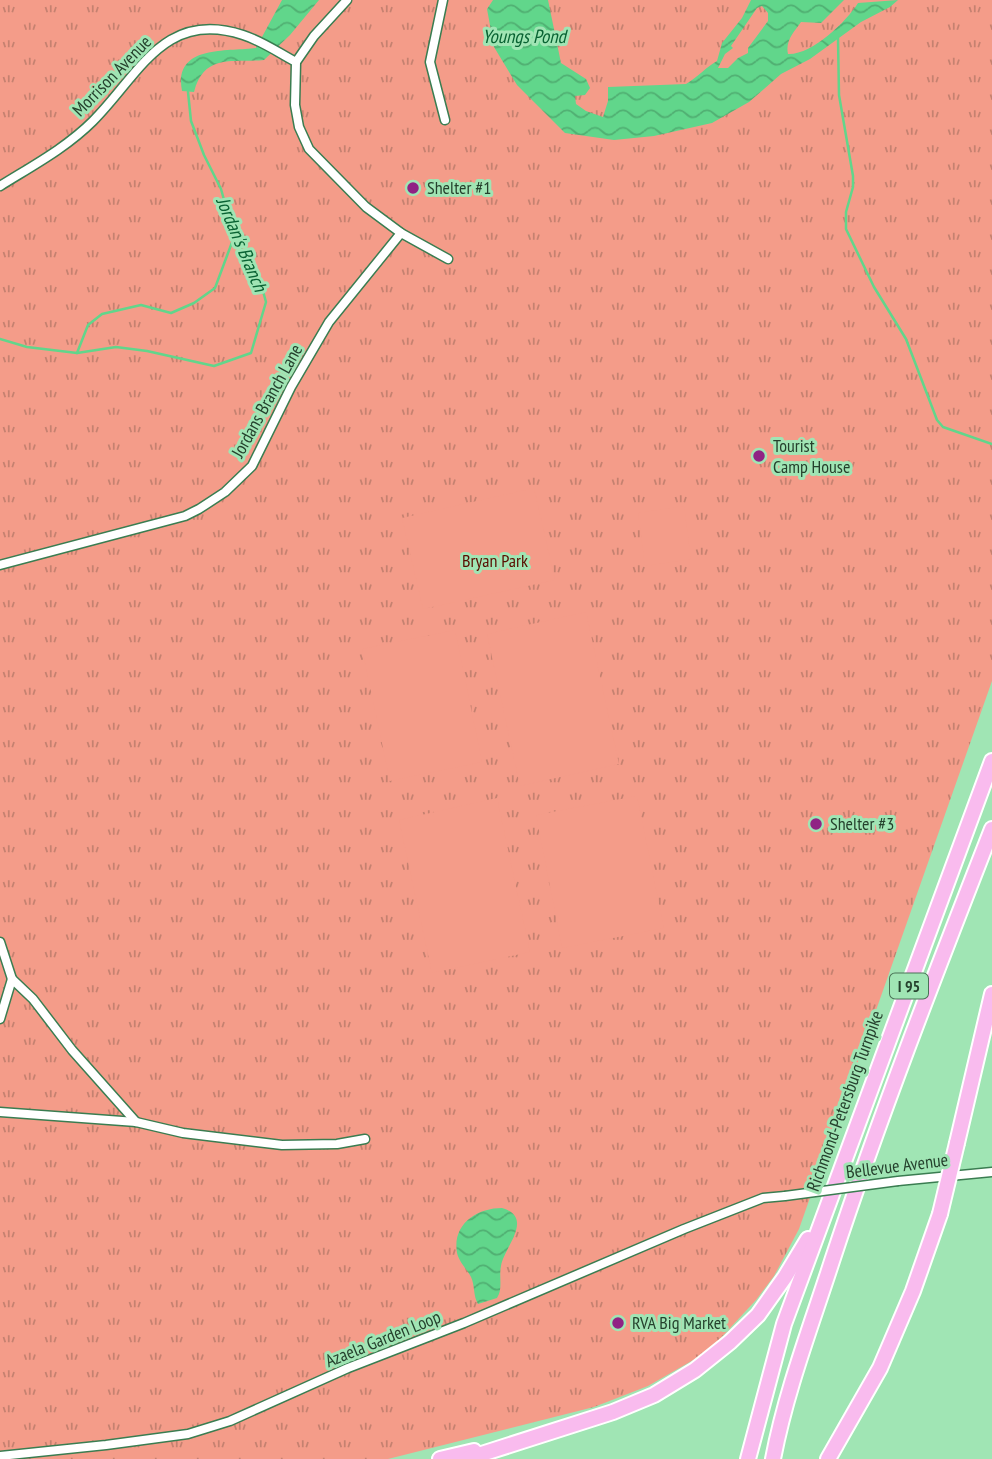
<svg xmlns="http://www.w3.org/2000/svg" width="992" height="1459" viewBox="0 0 992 1459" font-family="'PT Sans Narrow',sans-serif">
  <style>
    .grass { fill: url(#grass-tufts) }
    .garden { fill: #f49c89 }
    .water { fill: url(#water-waves); fill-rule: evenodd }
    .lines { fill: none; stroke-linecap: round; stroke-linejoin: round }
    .stream { stroke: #61d68b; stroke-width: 2.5 }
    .street-casing { stroke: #3a7d51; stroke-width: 11 }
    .highway-casing { stroke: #fff; stroke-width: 18 }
    .street { stroke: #fff; stroke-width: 8 }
    .highway { stroke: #f9bbee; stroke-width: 14 }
    .street-bridge-casing { stroke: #3a7d51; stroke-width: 11; stroke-linecap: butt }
    .highway-bridge-casing { stroke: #fff; stroke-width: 18; stroke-linecap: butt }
    .street-bridge { stroke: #fff; stroke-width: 8 }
    .highway-bridge { stroke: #f9bbee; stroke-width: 14 }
    .poi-dot { fill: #902284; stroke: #a0e5b4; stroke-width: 2.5 }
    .labels { text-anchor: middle; stroke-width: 6; stroke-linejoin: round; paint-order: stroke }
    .shield { fill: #a0e5b4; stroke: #4a7256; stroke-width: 2 }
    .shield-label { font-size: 16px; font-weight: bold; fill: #25412d }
    .street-label { font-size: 18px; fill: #25412d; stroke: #a0e5b4 }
    .poi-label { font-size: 18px; fill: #25412d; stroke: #a0e5b4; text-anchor: start }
    .park-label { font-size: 18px; fill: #590e01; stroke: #a0e5b4 }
    .water-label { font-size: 19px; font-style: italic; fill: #096333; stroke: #a0e5b4 }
  </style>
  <defs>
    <pattern id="grass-tufts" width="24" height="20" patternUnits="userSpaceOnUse" patternTransform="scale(1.75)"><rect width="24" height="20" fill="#f49c89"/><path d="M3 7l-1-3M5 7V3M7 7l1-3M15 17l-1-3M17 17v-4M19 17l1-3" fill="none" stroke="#c58170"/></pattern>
    <pattern id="water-waves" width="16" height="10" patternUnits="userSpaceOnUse" patternTransform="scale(1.75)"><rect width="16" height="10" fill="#61d68b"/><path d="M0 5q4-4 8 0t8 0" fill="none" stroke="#50af72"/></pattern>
  </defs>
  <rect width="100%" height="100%" fill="#a0e5b4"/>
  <path class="grass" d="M0,0H992V681L799,1229L774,1276L756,1300L718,1341L695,1359L648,1386L594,1407L388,1459H0Z"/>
  <g class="garden">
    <path d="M534,488L555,580L423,609L402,518Z"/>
    <path d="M684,506L691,559L645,566L638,513Z"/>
    <path d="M586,612L619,764L520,786L487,634Z"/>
    <path d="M455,630L482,762L390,781L362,649Z"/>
    <path d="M637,796L664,928L562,948L536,815Z"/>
    <path d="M497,798L530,952L432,973L399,820Z"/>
  </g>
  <g class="water">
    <path d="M282,0H319L290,35L264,60C233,63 204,53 194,92L182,91C173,44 228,52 256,48Z"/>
    <path d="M493,0H548L561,63L586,79L590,88L585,95L575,96L576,104L586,111L603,117L608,101V87L686,84C698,77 706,67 717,61L722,43L742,18L751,0H844L821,23L801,22C794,32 785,41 788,54C812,55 846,22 858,3L898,0L890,7L861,22L810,59L781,74L749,102L712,123L654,136L614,140L565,133L517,85L494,47L487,9ZM762,6L768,13V21L748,48V53L738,58L728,68H718L725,54L733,48L731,46L757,8Z"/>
    <path d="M502,1208C535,1218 504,1247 501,1266C499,1275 502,1285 499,1294L497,1298L478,1304C473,1296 475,1285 471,1277C467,1269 459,1262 457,1253C452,1224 477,1208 502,1208Z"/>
  </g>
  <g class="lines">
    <g class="stream">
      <path d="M838,38L839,95L853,176V187L846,212V229L874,287L906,339L937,420L943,427L992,444"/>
      <path d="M0,339L27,347L77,353L116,347L147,351L214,366L251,353L266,302L261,284L234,236L221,189L204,155L191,121L188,92"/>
      <path d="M77,353L88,325L102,314L141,305L171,313L194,303L215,288L234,237"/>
    </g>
    <g class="street-casing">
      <g id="street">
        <path d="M347,0L314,36L296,62L295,105L299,127L309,149L366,207L401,233L448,259"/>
        <path d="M443,0L430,62L445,120"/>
        <path d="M0,186C32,166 66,148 93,121C139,75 164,9 243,35C262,41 279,53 296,62"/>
        <path d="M0,565L185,516L199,509L225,492L252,466L291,387L329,322L401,233"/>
        <path d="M0,942L12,979L0,1019"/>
        <path d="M12,979L33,999L72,1050L136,1122"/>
        <path d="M0,1112L136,1122L183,1133L282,1145L337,1144L365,1139"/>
        <path d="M898,1181L992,1172"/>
        <path d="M0,1456L106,1445L188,1434L230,1421L348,1368L464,1323L684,1229L763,1198L785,1196"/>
      </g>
    </g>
    <g class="highway-casing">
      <g id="highway">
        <path d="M957,1143L992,994"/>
        <path d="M440,1459L474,1451"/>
        <path d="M466,1459L613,1412L654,1395L695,1370L730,1342L758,1315L785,1277L808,1239"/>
        <path d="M748,1459L784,1324L992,761"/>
        <path d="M773,1459C786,1391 811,1326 832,1261C880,1115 936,972 992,829"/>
        <path d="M828,1459L880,1368L913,1291L940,1214"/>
      </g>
    </g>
    <use href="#street" class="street"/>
    <use href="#highway" class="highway"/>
    <g class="street-bridge-casing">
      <path id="street-bridge" d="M785,1196L898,1181"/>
    </g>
    <g class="highway-bridge-casing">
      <path id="highway-bridge" d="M940,1214L957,1143"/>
    </g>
    <use href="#street-bridge" class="street-bridge"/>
    <use href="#highway-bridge" class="highway-bridge"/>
  </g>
  <g class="poi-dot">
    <circle cx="413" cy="188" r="7"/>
    <circle cx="759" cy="456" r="7"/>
    <circle cx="816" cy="824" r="7"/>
    <circle cx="618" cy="1323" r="7"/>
  </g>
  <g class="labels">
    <rect class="shield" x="890" y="973.5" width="38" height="25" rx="5"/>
    <g class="shield-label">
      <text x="909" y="992">I 95</text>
    </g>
    <g class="street-label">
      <text transform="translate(112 76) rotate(-46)" y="6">Morrison Avenue</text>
      <text transform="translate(267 401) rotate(-61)" y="6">Jordans Branch Lane</text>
      <text transform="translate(845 1101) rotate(-70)" y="6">Richmond-Petersburg Turnpike</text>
      <text transform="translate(897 1166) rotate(-7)" y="6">Bellevue Avenue</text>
      <text transform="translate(383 1339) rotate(-22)" y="6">Azaela Garden Loop</text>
    </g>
    <g class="poi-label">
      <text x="427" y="194">Shelter #1</text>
      <text x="773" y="452">Tourist<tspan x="773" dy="21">Camp House</tspan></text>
      <text x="830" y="830">Shelter #3</text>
      <text x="632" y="1329">RVA Big Market</text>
    </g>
    <g class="park-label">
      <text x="495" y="567">Bryan Park</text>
    </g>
    <g class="water-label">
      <text x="524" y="43">Youngs Pond</text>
      <text transform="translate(242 244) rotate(67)" y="7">Jordan's Branch</text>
    </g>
  </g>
</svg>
